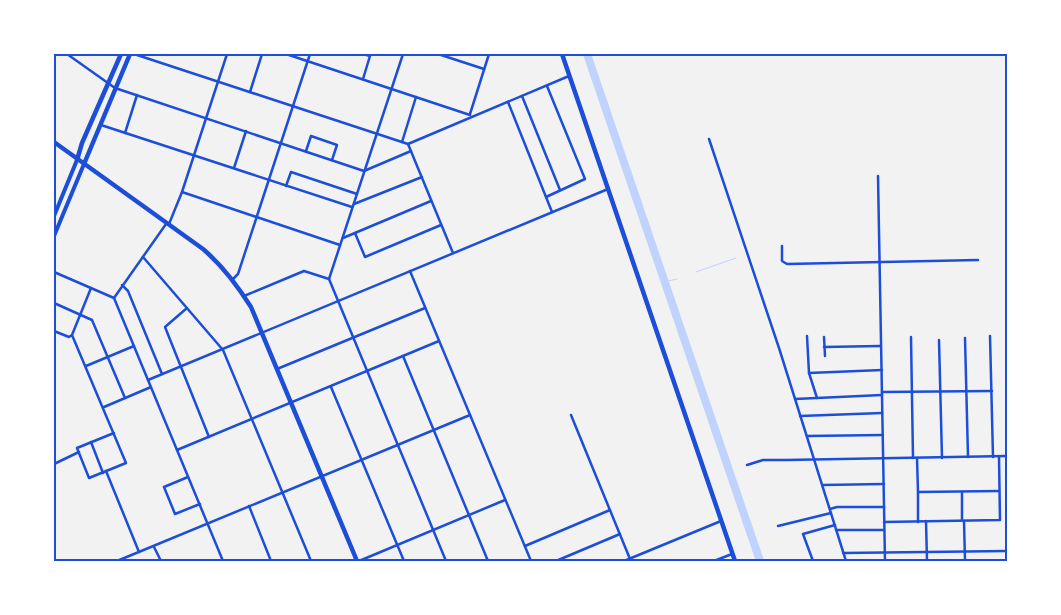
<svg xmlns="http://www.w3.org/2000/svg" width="1061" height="615" viewBox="0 0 1061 615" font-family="Manrope,sans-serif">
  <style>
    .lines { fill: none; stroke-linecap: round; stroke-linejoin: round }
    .stream { stroke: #bfd3fe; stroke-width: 1 }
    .river { stroke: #bfd3fe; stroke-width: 8 }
    .minor { stroke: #1d4ed8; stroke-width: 2.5 }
    .secondary { stroke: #1d4ed8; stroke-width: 4 }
    .primary { stroke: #1d4ed8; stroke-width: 4.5 }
    .trunk { stroke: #1d4ed8; stroke-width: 4.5 }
    .neatline { fill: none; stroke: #1d4ed8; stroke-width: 2 }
  </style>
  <rect width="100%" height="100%" fill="#f2f2f2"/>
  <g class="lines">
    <g class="stream">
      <path d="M696,272L736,258"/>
      <path d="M664,282L677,279"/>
    </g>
    <path class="river" d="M587,54L760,561"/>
    <g class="minor">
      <path d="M67,54L115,88L364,171L411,151"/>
      <path d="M134,54L408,144L569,76"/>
      <path d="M286,54L470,115"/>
      <path d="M403,54L329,279L446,561"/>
      <path d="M438,54L484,69"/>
      <path d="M363,79L370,56L363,54"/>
      <path d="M250,92L262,54"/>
      <path d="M522,96L560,190"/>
      <path d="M508,102L552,212"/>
      <path d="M470,114L489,54"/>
      <path d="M101,125L352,207"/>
      <path d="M125,133L137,95"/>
      <path d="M709,139L779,348L846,561"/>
      <path d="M402,142L416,97"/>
      <path d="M408,144L453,253"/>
      <path d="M306,151L311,136L337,145L332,160"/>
      <path d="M234,168L246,131"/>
      <path d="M878,176L885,561"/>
      <path d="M286,186L291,172L357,194"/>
      <path d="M182,192L340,245"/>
      <path d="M546,197L585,179L547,86"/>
      <path d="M354,204L422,177"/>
      <path d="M169,224L182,192L227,54"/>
      <path d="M355,233L365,257L441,225"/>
      <path d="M343,238L431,201"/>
      <path d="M782,246V261L787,264L978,260"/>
      <path d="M143,257L223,350L311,561"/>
      <path d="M410,271L531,561"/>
      <path d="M54,272L114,298L223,561"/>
      <path d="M233,279L238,274L310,54"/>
      <path d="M122,285L128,291L162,374"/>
      <path d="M244,296L304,271L329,279"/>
      <path d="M114,298L166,224"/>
      <path d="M54,303L92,320L125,398"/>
      <path d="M187,308L165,327L209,437"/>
      <path d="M54,331L69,337L72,335L126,463L89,478L77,448L114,433"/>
      <path d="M72,335L91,288"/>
      <path d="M807,336L809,373L817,398"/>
      <path d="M990,336L993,457"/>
      <path d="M824,337L825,356"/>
      <path d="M911,337L913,458"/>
      <path d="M965,338L968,457"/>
      <path d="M939,340L942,458"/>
      <path d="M824,347L880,346"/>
      <path d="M403,356L488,561"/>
      <path d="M86,366L134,346"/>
      <path d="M277,369L425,308"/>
      <path d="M809,373L882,370"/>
      <path d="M148,380L608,189"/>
      <path d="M331,387L404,561"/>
      <path d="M882,392L992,391"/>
      <path d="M795,399L882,395"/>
      <path d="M104,407L151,387"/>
      <path d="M571,415L630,559"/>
      <path d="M800,416L882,413"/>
      <path d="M807,436L883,435"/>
      <path d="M91,442L103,473"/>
      <path d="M177,450L439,341"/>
      <path d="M917,458L918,492L999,491"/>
      <path d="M54,464L79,452"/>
      <path d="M747,465L763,460H786L1007,456"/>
      <path d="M106,471L139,552"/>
      <path d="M188,477L164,487L175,514L200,504"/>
      <path d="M823,485L884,484"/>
      <path d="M918,492V522"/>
      <path d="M962,492V520"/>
      <path d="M249,506L271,561"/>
      <path d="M830,509L837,507H884"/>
      <path d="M926,521L927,561"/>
      <path d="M964,521L965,561"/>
      <path d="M884,522L1000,520L999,457"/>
      <path d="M778,526L831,513"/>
      <path d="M836,530H884"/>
      <path d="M525,546L610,510"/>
      <path d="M154,547L161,561"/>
      <path d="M843,553L1007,551"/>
      <path d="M117,561L470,415"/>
      <path d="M359,561L505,500"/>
      <path d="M556,561L620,534"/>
      <path d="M624,561L721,521"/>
      <path d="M714,561L732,554"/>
      <path d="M813,561L803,534L835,525"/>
    </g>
    <g class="secondary">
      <path d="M54,216L77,160"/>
      <path d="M54,236L84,164"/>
    </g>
    <g class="primary">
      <path d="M562,54L735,561"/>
      <path d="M77,160L82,143L121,54"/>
      <path d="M84,164L130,54"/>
    </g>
    <path class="trunk" d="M54,142L203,249C223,266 237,285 251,307L357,561"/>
  </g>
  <rect width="1061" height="615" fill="none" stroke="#ffffff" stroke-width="110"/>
  <rect x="55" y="55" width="951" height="505" class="neatline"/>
</svg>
